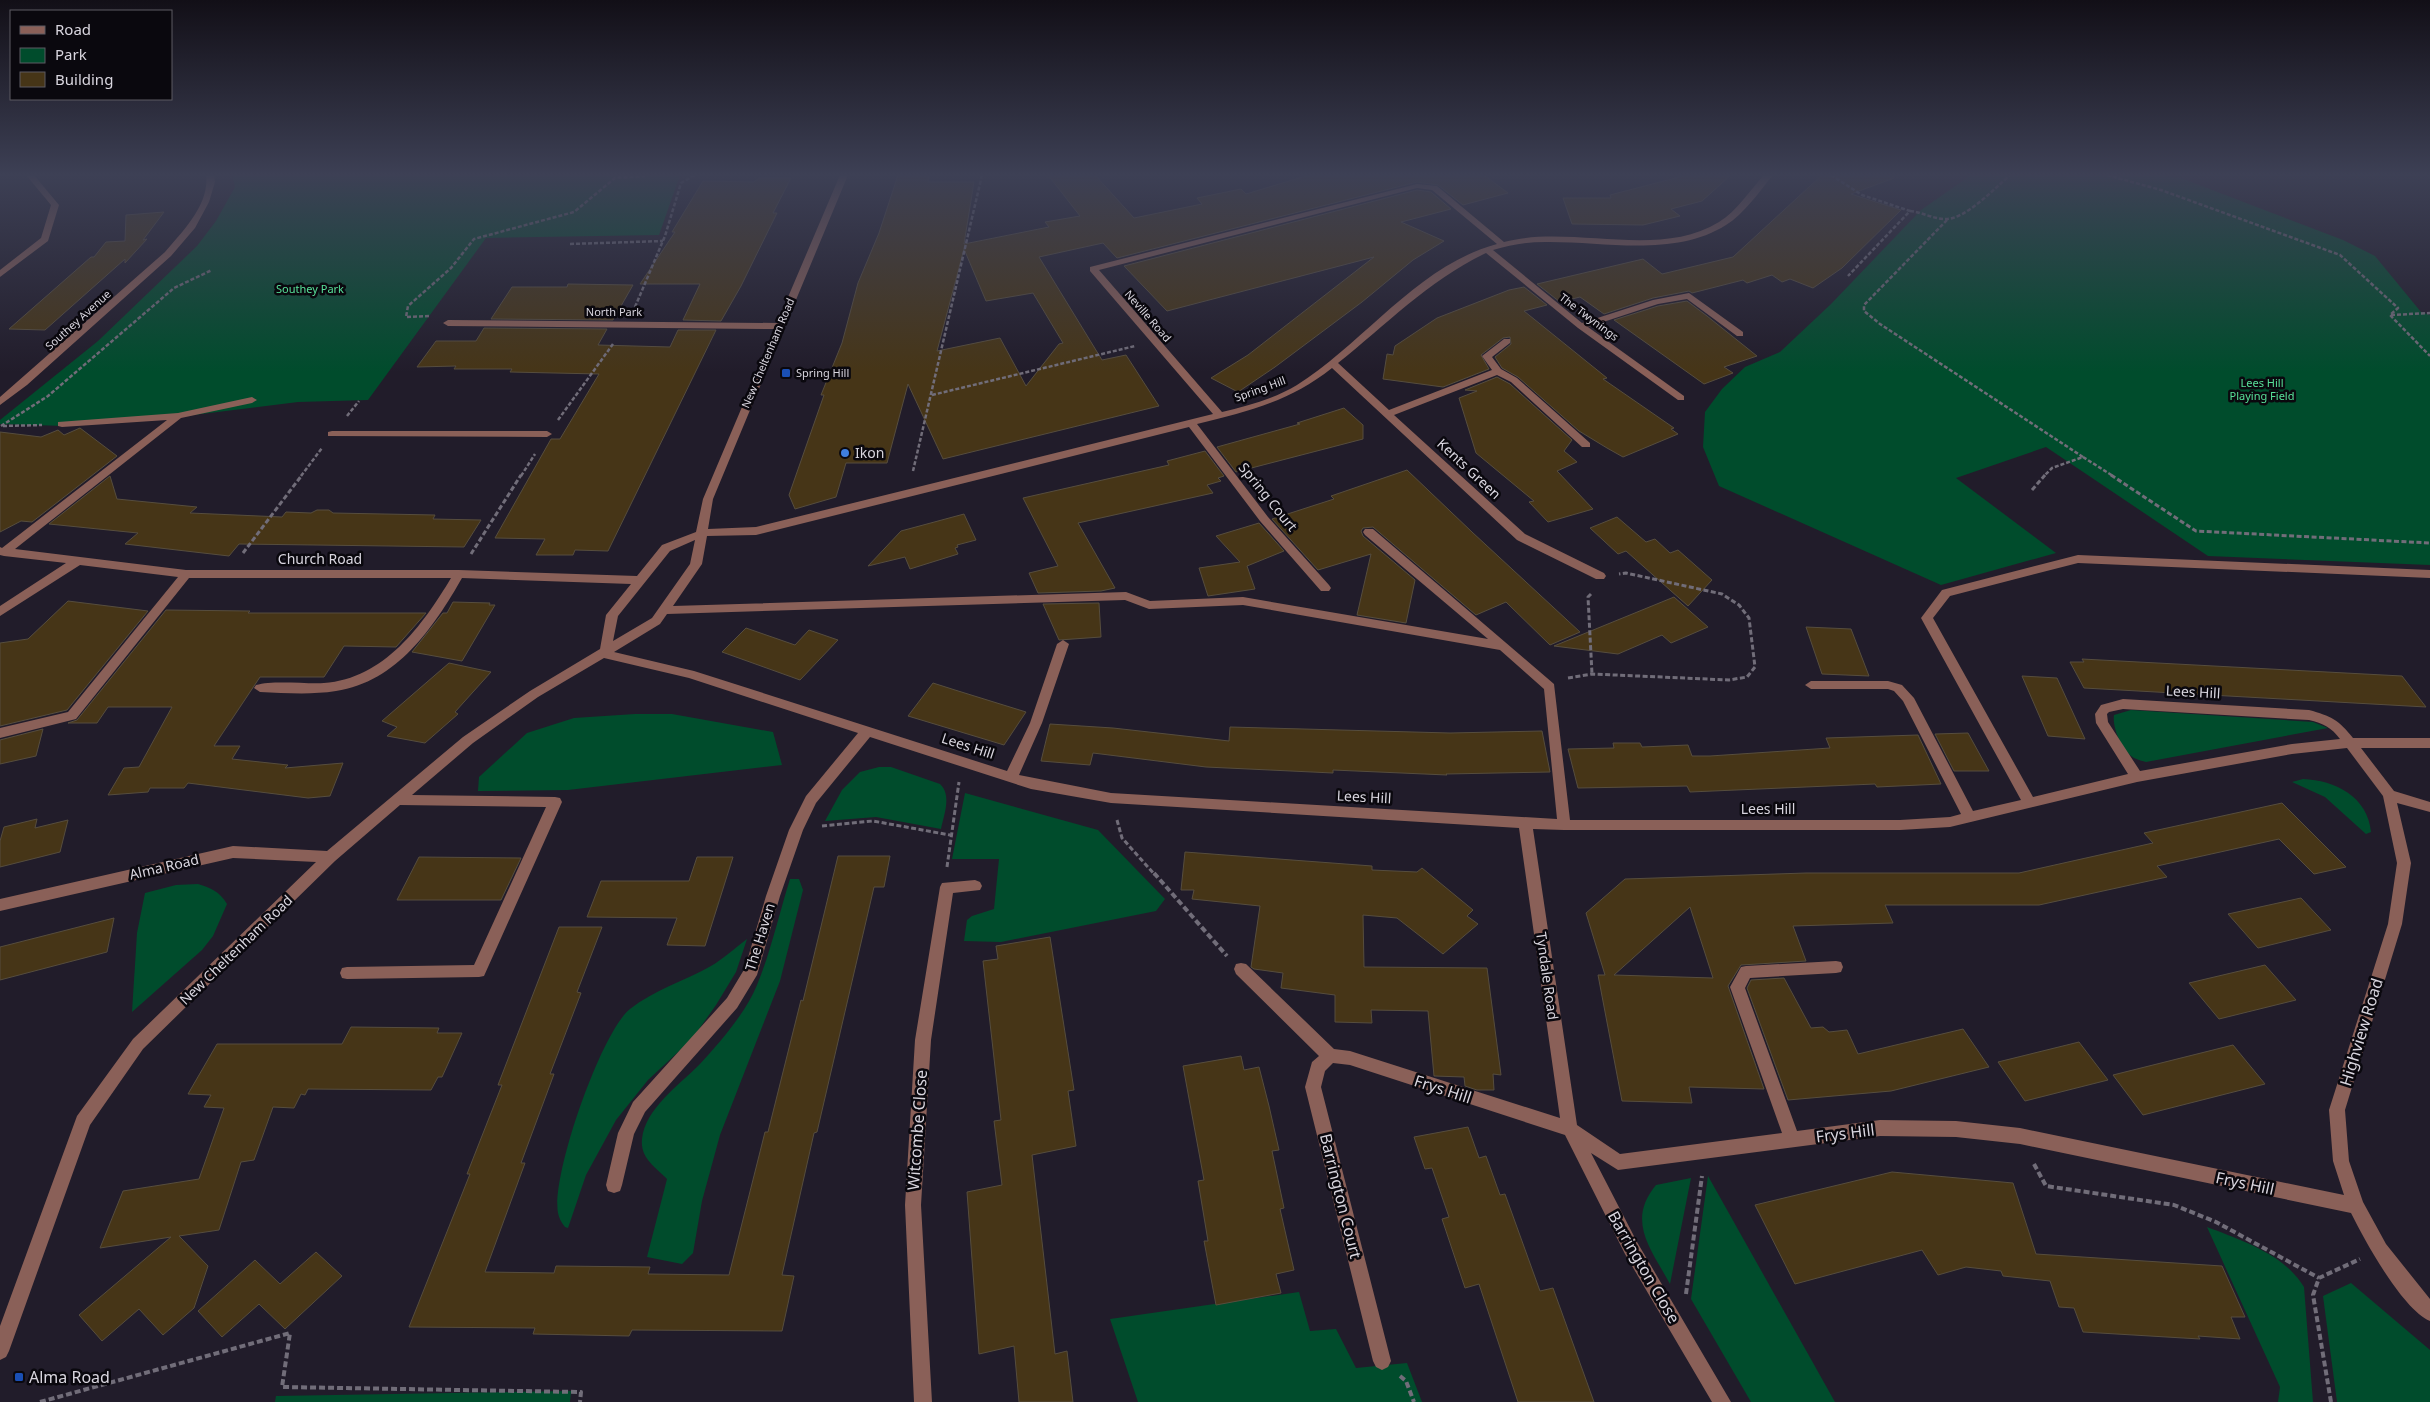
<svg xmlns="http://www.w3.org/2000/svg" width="2430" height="1402" viewBox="0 0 2430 1402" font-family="'Noto Sans',sans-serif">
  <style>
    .green { fill: #004c2c }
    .building { fill: #463517; stroke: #564d3e; fill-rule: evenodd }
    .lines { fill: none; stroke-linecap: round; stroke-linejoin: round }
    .path-far2 { stroke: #716d79; stroke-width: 2.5; stroke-dasharray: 4 2; stroke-linecap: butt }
    .path-far1 { stroke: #716d79; stroke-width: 3; stroke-dasharray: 5 2.5; stroke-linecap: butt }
    .path { stroke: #716d79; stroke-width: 4; stroke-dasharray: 6 3; stroke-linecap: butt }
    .minor { fill: #8a6058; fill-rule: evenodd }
    .transit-dot { fill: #1a4fb4; stroke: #0a080e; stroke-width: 2 }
    .shop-dot { fill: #3f7fe0; stroke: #0a080e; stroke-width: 2 }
    .labels { text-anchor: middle; stroke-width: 5; stroke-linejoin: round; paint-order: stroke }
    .far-park-label { font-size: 11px; fill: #58e099; stroke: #0a080e }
    .far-street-label { font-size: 11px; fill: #d9d6df; stroke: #0a080e }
    .far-poi-label { font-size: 11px; fill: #d9d6df; stroke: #0a080e; text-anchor: start }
    .poi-label { font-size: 14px; fill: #d9d6df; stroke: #0a080e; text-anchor: start }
    .street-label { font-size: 14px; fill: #d9d6df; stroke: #0a080e }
    .near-street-label { font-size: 16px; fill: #d9d6df; stroke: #0a080e }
    .near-poi-label { font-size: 16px; fill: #d9d6df; stroke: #0a080e; text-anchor: start }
  </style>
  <rect width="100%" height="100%" fill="#211c2a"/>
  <g class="green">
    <path d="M232,175H680L659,235L486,238L368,400L298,402L153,420L65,426L0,424V420L98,341L197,246L216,221L235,187Z"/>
    <path d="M1971,175H2158L2181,178L2343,240L2375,256L2421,312L2430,315V565L2208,556L2046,447L1956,478L2056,553L1941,585L1719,486L1703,447L1705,412L1722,389L1745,367L1780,352L1831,304L1921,210Z"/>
    <path d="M2131,710L2313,722L2328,728L2146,762C2143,761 2138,760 2134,758C2122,751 2112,728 2114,715Z"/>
    <path d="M635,714H672L773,732L782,765L568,790L478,791L479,777L527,733L574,718Z"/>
    <path d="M879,767H891L940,784C952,795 944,815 941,829L876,817L825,821L842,790L860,772Z"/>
    <path d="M2303,779C2335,780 2368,797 2371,832L2366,834L2325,797L2292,782Z"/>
    <path d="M965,793L1098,830L1165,899L1156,911L1001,942L964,941L967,920L972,916L994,909L999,859H952Z"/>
    <path d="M790,879H799L803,890L780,981L720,1135L702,1201L693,1253L682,1264L647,1257L667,1179C655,1167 640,1158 642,1139C645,1109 679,1085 699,1065C720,1042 745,1014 757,985C771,951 779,914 790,879Z"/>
    <path d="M198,884C211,888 219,891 227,904L213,936L202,950L132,1012L137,933L145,893L176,885Z"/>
    <path d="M747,939L736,972L716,1005L692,1039L648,1080L616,1120L586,1175L568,1228L565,1227C561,1222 559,1218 558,1213C551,1176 601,1032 630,1009C654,990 684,981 711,966C723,959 735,948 747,939Z"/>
    <path d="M1708,1176L1835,1402H1751L1691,1299Z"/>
    <path d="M1691,1178L1670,1284C1651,1249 1626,1221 1656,1185Z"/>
    <path d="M2207,1227C2241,1240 2284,1254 2304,1287L2313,1402H2278L2280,1387Z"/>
    <path d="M2351,1283L2430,1350V1402H2337L2323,1296Z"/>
    <path d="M1299,1292L1310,1331L1336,1329L1356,1368L1407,1363L1422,1402H1138L1110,1319Z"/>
    <path d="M571,1391L570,1402H275L276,1396Z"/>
  </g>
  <g class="building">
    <path d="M898,175H929L928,182H974L964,244L1049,227L1045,222L1080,216L1048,175H1095L1134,218L1202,204L1197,198L1241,189L1246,194L1309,175H1484L1508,193L1463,205L1438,185L1417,182L1117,258L1103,243L1039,257L1102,360L1126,355L1159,406L943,459L908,384L887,463H846L836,497L795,509L789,495L824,395H821L842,343L858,283L879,233ZM964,249L986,301L1033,293L1063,343L1059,344L1026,386L1000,338L937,351Z"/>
    <path d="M1687,175H1731L1702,201L1671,209L1680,216L1643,225L1572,224L1563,198H1611L1610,195Z"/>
    <path d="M1822,175H1894V178L1851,194L1901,210L1842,268L1813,288L1790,279L1782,282L1772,275L1747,283L1743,280L1692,293L1689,291L1653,298L1604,314L1580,297L1560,302L1537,284L1643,259L1662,274L1733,257Z"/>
    <path d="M759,178H791L773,213H777L741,286L721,321L683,320L700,284H640L675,232H672L703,181L754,182Z"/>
    <path d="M1417,190L1431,192L1451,209L1401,222L1444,241L1413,260L1362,302L1275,367L1238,392L1211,378L1248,355L1374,257L1167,311L1124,266Z"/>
    <path d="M164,212L143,240L147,239L125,263V259L45,330L9,329L91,257H94L106,242L125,241L126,215Z"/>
    <path d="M568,284L633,285L613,320L491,319L512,287H567Z"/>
    <path d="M1524,287L1547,305L1524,311L1607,378L1603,379L1674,428L1671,429L1678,434L1623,457L1607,448L1579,431L1518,377L1502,368L1495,357L1511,344L1510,337L1503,338L1481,355L1489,369L1443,387L1383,379L1387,354L1393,355L1395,346L1437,318L1509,290Z"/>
    <path d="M1687,301L1707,316L1757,356L1724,367L1733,373L1704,384L1614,320L1658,306Z"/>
    <path d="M484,328L607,329L598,345L670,347L678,330H716L608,551L575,550L573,555H536L545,539L495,538L551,439H560L599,374L510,372L512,369H454L456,366L417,367L436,341H476Z"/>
    <path d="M1497,377L1510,384L1572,440L1564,451L1577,462L1557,471L1593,509L1548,522L1529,502L1534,501L1476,453L1459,398L1477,391L1465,390Z"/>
    <path d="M1344,408L1363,425V439L1236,472L1217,447L1300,424L1297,423Z"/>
    <path d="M80,428L117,456L32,522L21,521L0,532V432L41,437L58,430L64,435Z"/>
    <path d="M1205,451L1224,476L1218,478L1221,481L1207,485L1213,493L1078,523L1115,588L1101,591L1038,593L1029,573L1058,566L1023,498L1169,465L1167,461Z"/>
    <path d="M1407,470L1472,532L1580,632L1550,645L1506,602L1476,615L1373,527L1363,528L1361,531L1363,536L1415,580L1406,623L1357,615L1371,554L1318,570L1272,519L1334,499L1331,496Z"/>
    <path d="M110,476L117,499L197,507L190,513L282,517L286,512L311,513L317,510H329L333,513L435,515L433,519L481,520L464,547L239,544L229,556L125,544L138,533L49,524Z"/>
    <path d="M964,514L976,540L957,545L958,547L955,548L958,554L910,569L905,557L868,566L901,531Z"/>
    <path d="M1617,517L1646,542L1655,539L1670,553L1678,550L1712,580L1688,606L1626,551L1618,554L1590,528Z"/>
    <path d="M1259,523L1284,551L1247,566L1255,589L1208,596L1199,568L1240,562L1216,536Z"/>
    <path d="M1674,597L1708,627L1671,643L1662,635L1618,654L1554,646Z"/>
    <path d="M68,601L148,611L67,710L0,726V643L28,639Z"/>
    <path d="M453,602L490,603L489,605H495L462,661L412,652L443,613H447Z"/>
    <path d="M1099,603L1101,637L1059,640L1043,604Z"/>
    <path d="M166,610L250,611L248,613H426L396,647L344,646L324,677H260L214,746H240L232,759L288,765L285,768L343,763L330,796L308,798L188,783L184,788H150L148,792L108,795L124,768L139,767L172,707H108L97,723H68L77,720Z"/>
    <path d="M1806,627L1851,629L1869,676L1822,674Z"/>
    <path d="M746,628L795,645L809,630L838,640L800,680L722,652Z"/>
    <path d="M2082,659L2402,676L2426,707L2084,688L2070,662H2084Z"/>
    <path d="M449,663L491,672L455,712L458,714L425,743L387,736L397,727L382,721Z"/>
    <path d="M2022,676L2057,678L2085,739L2048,736Z"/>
    <path d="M933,683L955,690L1026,712L1004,745L908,716Z"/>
    <path d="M1050,724L1113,728L1229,741L1230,727L1450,733L1542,731L1550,772L1446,774L1447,775L1333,770V773L1206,767L1093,753L1090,765L1041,761Z"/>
    <path d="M43,729L36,756L0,764V740Z"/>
    <path d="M1968,733L1989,771H1954L1935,734Z"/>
    <path d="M1918,735L1941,784L1877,787L1875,784L1690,792L1687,786L1578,788L1568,749L1614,748L1613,743H1640L1642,747L1688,745L1692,756H1710L1830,748L1826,738Z"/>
    <path d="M2282,803L2346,867L2314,874L2279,839L2157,866L2167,877L2039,905H1885L1893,923L1793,926L1806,961L1741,965L1728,986L1764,1089L1689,1087L1692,1103L1622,1101L1598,975H1605L1586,913L1625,879L1806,873H2019L2153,843L2144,833ZM1690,907L1713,978L1614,975Z"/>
    <path d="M37,819L35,828L68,820L60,852L0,867V841L4,827Z"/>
    <path d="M1185,852L1372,866V870L1417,872L1422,868L1473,910L1467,916L1478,924L1443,954L1397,918L1363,915L1364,967L1487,968L1501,1075L1493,1074L1494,1090H1477L1465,1086L1464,1077L1434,1076L1428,1011L1371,1010L1372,1023L1335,1022V995L1281,988L1283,973L1254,969L1251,967L1260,906L1192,899L1194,890H1181Z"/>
    <path d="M838,856H890L884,887H874L817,1132L814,1133L782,1275L794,1276L782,1331L632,1330L629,1336L582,1335L533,1334L535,1328L409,1327L470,1174H467L502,1085H498L559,927H602L577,992L581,993L550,1074H554L521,1163H525L485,1272L554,1273L556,1266L650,1267L648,1274L729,1275L765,1132H768L801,1000L803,1001Z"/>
    <path d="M419,857L521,858L501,900H397Z"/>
    <path d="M697,857H733L705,946L667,945L677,918L587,917L601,881H689Z"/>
    <path d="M2301,898L2331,930L2258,948L2228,914Z"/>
    <path d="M114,918L107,952L0,980V947Z"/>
    <path d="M1050,937L1074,1090L1068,1091L1076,1146L1032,1155L1055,1354L1067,1351L1073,1402H1019L1014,1346L979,1354L967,1192L1002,1185L994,1121L1001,1120L983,961L998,959L996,946Z"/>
    <path d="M2265,965L2296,1000L2219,1019L2189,983Z"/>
    <path d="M1784,978L1811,1028L1823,1027L1829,1032L1847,1030L1858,1054L1963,1029L1989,1067L1891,1091L1788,1100L1747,988L1751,980Z"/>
    <path d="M351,1027L439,1028L437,1033H462L442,1077H438L431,1090L308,1089L305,1095L301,1094L294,1108L273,1107L254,1160L241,1162L219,1230L179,1236L208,1266L194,1308L163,1335L139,1309L102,1341L79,1315L171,1237L100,1248L123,1191L199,1179L224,1108L204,1107L211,1095L188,1094L217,1044H342Z"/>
    <path d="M2079,1042L2108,1080L2025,1101L1998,1062Z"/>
    <path d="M2233,1045L2265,1084L2143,1115L2113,1075Z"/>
    <path d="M1241,1056L1244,1070L1259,1067L1269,1106L1279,1150L1272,1151L1284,1208L1280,1209L1294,1270L1276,1274L1281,1293L1216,1305L1204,1241H1208L1198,1181L1204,1180L1183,1066Z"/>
    <path d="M1468,1127L1479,1158L1486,1156L1500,1195L1505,1194L1540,1291L1553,1288L1594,1402H1518L1479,1284L1465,1288L1442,1219L1449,1217L1432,1168L1425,1169L1414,1137Z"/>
    <path d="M1892,1172L2013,1183L2036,1254L2222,1266L2245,1317H2231L2240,1339L2198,1336L2200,1339L2083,1332L2074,1308L2059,1307L2050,1281L2003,1276L2001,1271L1966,1267L1938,1275L1922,1250L1795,1284L1755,1205Z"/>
    <path d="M316,1252L342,1276L285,1329L259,1304L222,1337L198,1311L255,1260L280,1284Z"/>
  </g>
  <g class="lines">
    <g class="path-far2">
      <path d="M1831,175L1862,195L1910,211L1848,276"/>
      <path d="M2107,175L2161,190L2340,255L2398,308L2390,315L2430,356"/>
      <path d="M1910,211C1922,212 1933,219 1945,219C1965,220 1995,188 2010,175"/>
      <path d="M1947,220L1864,305V311L1880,324L2083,457L2052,468L2044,476"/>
      <path d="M570,244L663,241"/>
      <path d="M635,307L665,236L681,183L695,175"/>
      <path d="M2391,315L2430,313"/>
      <path d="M429,316L406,317L408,306L451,268L474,239L574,212L615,178L646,176"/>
      <path d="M932,395L1135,346"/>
      <path d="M347,416L359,401"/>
      <path d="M558,420L613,344"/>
      <path d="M1,426L48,396L174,288L212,270"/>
      <path d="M3,426L42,425"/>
      <path d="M2083,457L2113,476"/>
      <path d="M913,471L982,175"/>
      <path d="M301,476L322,448"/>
      <path d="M521,476L535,454"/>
    </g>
    <g class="path-far1">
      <path d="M2111,475L2196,531L2430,543"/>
      <path d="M2032,490L2045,475"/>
      <path d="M243,553L302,475"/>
      <path d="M471,554L521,475"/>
      <path d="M1591,594L1588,597L1592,674"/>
      <path d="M1568,678L1592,674L1729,680L1747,677L1755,667L1749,618L1739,605L1722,594L1626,573L1619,574"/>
      <path d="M1117,820L1122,838L1155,875"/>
      <path d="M822,826L873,821L950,835"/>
      <path d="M947,867L959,782"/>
    </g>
    <g class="path">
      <path d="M1154,873L1227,956"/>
      <path d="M2034,1164L2046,1186L2174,1205L2216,1222L2319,1278"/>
      <path d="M1686,1294L1702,1176"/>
      <path d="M1400,1376L1406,1381L1414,1402"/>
      <path d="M40,1402L290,1333L282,1387L581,1392L580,1402"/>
      <path d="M2331,1402L2313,1295L2319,1278L2360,1259"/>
    </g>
    <g class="minor">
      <path d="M26,175H34L59,205L48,241L0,277V270L41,238L51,205Z"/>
      <path d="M206,175H214L215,182L209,202L195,228L171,256L27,385L0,405V397L165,252C182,232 210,204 206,175Z"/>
      <path d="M840,175H848L713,499L708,529L756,527L1213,414L1090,271V267L1417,184L1437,186L1504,242C1572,224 1657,260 1719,222C1737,211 1750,190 1764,175H1773C1759,192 1744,214 1726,225C1674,258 1603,241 1545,242C1527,242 1510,245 1493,250L1582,323L1653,300L1689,293L1743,332V336H1737L1687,299L1658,304L1588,327L1684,396V400H1678L1578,328L1486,253C1429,280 1386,325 1338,363L1389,410L1492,370L1482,356L1504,339H1510V343L1492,357L1501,369L1517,378L1590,443V447H1582L1511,382L1497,375L1394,415L1525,534L1604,573L1606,576L1604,579H1596L1517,540L1332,368C1289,402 1249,411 1197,424L1268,517L1329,585L1331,588L1329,591H1321L1260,521L1189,427L756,535L707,536L702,564L673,606L1126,592L1150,601L1243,597L1488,639L1365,535L1363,532L1365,529H1373L1554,684L1570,820H1900L1950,817L1961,814L1903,701L1894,691L1888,689H1811L1805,685L1811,681H1888L1902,685L1914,698L1973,811L2021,800L1921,618L1942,590L2078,555L2430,570V578L2078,563L1950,596L1933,618L2033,797L2128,774L2096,723L2095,714L2101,705L2123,699L2309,710C2331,716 2339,720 2353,738H2430V748H2361L2394,791L2430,802V812L2397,803L2411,863L2402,924L2345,1110L2349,1161L2363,1202L2386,1244L2430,1299V1321C2402,1309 2365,1241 2351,1213L2020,1144L1956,1137L1880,1136L1618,1170L1591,1153L1637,1242L1731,1402H1712L1625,1254L1565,1135L1350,1065L1333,1063L1325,1071L1321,1087L1391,1361L1388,1367L1382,1370L1376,1367L1373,1361L1305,1087L1312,1062L1319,1056L1236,974L1234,969L1236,964L1241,963L1246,964L1334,1049L1350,1051L1560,1118L1519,828L1111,803L1031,789L870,737L816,803L803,830L780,896L757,975L737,1008L645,1112L634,1134L622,1185L620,1191L614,1193L608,1191L606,1185L618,1133L633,1102L727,998L745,968L766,896L789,830L806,796L858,733L689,678L604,658L538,697L473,743L412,795L555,797L560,798L562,802L484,976L479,977L347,979L342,978L340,973L342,968L347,967L474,965L546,807L400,805L335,861L143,1049L90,1125L9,1351L6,1357L0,1360V1326L77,1116L133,1039L316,862L233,858L0,911V899L233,846L327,851L463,737L530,691L600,649L606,615L631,584L462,578C434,627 397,682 336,691C311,695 285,693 260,692L254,688L256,685C273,680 305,684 324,683C384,679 423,625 451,578H189L76,719L0,738V728L68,712L178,577L80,565L0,616V606L66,563L4,556L0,555V547L2,548L167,420L62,427L58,426V422L178,413L252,397L257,400L252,403L181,418L15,549L186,570H459L637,576L662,545L696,532L703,499L775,329L448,326L443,323L448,320L777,323ZM1417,188L1432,190L1497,244C1418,265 1364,343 1297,385C1274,399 1247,406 1222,412L1099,270ZM695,540L690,564L652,618L613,641L618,616L670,551ZM1125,600L1149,609L1243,605L1500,650L1544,689L1557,819L1111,793L1019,775L1042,723L1069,644L1063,640L1057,644L1030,723L1007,771L694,671L614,652L660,624L667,614ZM2123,709L2309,720C2323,723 2332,728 2340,739L2292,744L2140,771L2108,722L2107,714L2109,712ZM2347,748L2383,796L2397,863L2388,924L2329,1110L2333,1161L2344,1195L2020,1128L1956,1121L1880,1120L1797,1131L1745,988L1750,978L1836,973L1841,972L1843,967L1841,962L1836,961L1746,966L1741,967L1730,987L1782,1133L1620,1154L1577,1125L1533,829L1564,830H1900L1950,827L2137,782L2292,754Z"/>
      <path d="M332,431H547L552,434L547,437L328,436V432Z"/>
      <path d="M975,880L980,882L982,886L980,890L953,893L931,1040L921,1205L932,1402H914L905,1205L915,1040L940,887L942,883Z"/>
    </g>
  </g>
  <linearGradient id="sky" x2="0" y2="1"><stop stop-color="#120f17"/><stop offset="0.47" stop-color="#3d4055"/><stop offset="1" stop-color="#3d4055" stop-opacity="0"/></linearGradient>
  <rect width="2430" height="372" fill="url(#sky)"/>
  <g class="transit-dot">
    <rect x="781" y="368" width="10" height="10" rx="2.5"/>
    <rect x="14" y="1372" width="10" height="10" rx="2.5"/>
  </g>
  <circle class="shop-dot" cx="845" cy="453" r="5"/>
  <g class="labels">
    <g class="far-park-label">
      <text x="310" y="293">Southey Park</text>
      <text x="2262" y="387">Lees Hill<tspan x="2262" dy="13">Playing Field</tspan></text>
    </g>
    <g class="far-street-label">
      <text x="614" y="316">North Park</text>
      <text transform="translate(1148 316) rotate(49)" y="4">Neville Road</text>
      <text transform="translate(1589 317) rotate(37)" y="4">The Twynings</text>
      <text transform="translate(78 320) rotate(-42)" y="4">Southey Avenue</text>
      <text transform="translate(768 353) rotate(-67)" y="4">New Cheltenham Road</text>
      <text transform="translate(1260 389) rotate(-20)" y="4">Spring Hill</text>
    </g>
    <g class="far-poi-label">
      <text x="796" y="377">Spring Hill</text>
    </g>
    <g class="poi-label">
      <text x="855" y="458">Ikon</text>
    </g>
    <g class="street-label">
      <text transform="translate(1469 469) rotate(43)" y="5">Kents Green</text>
      <text transform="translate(1268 497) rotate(51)" y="5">Spring Court</text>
      <text x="320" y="564">Church Road</text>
      <text transform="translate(2193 692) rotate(3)" y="5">Lees Hill</text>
      <text transform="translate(968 746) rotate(18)" y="5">Lees Hill</text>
      <text transform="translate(1364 797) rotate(3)" y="5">Lees Hill</text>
      <text x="1768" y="814">Lees Hill</text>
      <text transform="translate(164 867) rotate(-13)" y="5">Alma Road</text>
      <text transform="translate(760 937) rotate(-73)" y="5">The Haven</text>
      <text transform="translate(236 950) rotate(-44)" y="5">New Cheltenham Road</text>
      <text transform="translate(1547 976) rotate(82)" y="5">Tyndale Road</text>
    </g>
    <g class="near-street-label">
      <text transform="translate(2361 1032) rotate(-73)" y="6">Highview Road</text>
      <text transform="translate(1443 1089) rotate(18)" y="6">Frys Hill</text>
      <text transform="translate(917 1130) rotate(-86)" y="6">Witcombe Close</text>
      <text transform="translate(1845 1133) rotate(-7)" y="6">Frys Hill</text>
      <text transform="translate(2245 1183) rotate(12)" y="6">Frys Hill</text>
      <text transform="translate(1341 1196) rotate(76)" y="6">Barrington Court</text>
      <text transform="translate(1644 1267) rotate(60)" y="6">Barrington Close</text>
    </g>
    <g class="near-poi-label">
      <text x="29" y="1383">Alma Road</text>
    </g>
  </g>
  <rect x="10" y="10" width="162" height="90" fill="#0a080e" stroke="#5d5a62"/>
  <rect x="20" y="26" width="25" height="8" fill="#8a6058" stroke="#5d5a62"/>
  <text x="55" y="35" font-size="15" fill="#d9d6df">Road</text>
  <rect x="20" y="48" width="25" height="15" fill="#004c2c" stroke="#5d5a62"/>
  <text x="55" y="60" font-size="15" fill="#d9d6df">Park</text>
  <rect x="20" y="72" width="25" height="15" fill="#463517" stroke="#5d5a62"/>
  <text x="55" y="85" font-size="15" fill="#d9d6df">Building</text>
</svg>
